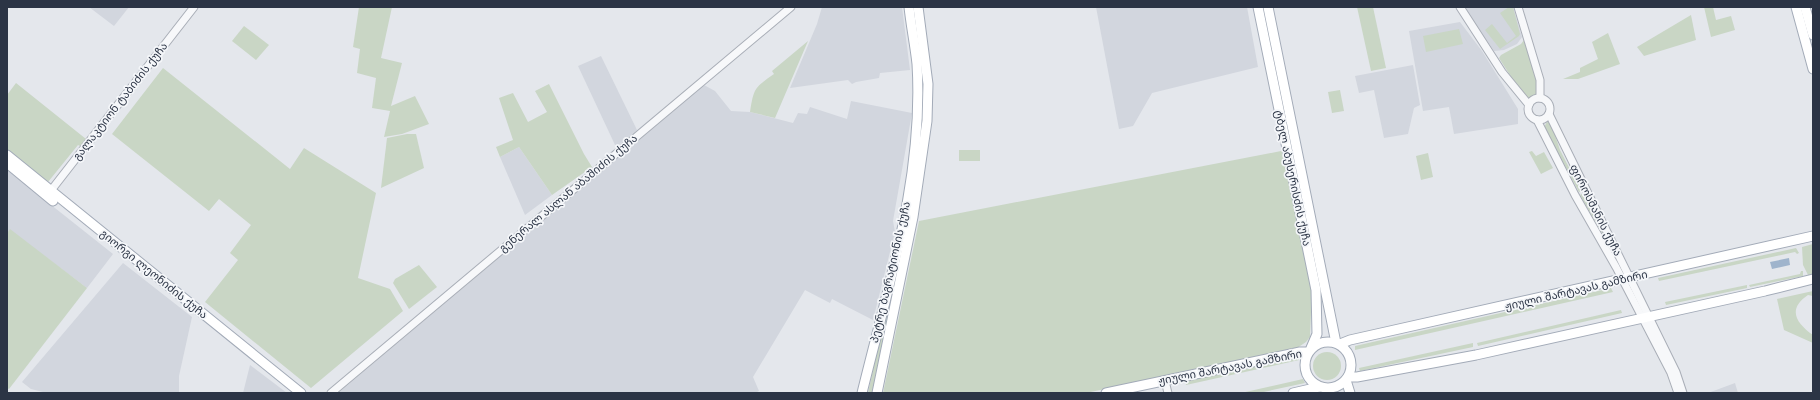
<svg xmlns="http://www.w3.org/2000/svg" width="1820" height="400" viewBox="0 0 1820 400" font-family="Helvetica,'Noto Sans Georgian',sans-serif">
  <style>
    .built { fill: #d2d6de }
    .green { fill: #c9d6c5 }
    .water { fill: #9fb4cc }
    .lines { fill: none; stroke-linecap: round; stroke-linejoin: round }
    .minor-casing { stroke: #a9aeb7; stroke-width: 9 }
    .major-casing { stroke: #a3abb8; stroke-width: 11 }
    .minor { stroke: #f7f8fa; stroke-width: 7 }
    .major { stroke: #fff; stroke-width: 9 }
    .labels { text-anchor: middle; stroke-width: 3.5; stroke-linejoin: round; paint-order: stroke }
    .street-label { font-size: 11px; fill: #2b3445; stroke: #f4f6f9 }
  </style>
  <rect width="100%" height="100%" fill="#e4e7ec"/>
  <g class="built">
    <path d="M89,7H129L114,26Z"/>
    <path d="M822,7H902L910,70L880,73L879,78L856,82L852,84L848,80L790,88L817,24Z"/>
    <path d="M1096,7H1247L1258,67L1152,93L1133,126L1119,129Z"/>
    <path d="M1464,7H1513L1522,37L1517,44L1504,50L1494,51Z"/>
    <path d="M1460,22L1482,51L1518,109V124L1454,134L1449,107L1423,111L1409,31Z"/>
    <path d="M601,56L637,130L616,147L578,66Z"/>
    <path d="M1413,65L1420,105L1414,108L1408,134L1384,138L1374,90L1359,93L1355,76Z"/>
    <path d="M704,85L715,91L731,111L750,112L793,123L798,113L807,114L810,107L847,119L851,101L912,113L893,221L895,232L873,320L832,299L830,303L805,290L753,377L759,391L755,393H338Z"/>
    <path d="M519,147L552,195L525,215L500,157Z"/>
    <path d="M7,170L113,254L87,288L10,230L7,233Z"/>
    <path d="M123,263L192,317L179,376V393H47L31,389L22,382Z"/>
    <path d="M250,365L287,393H243Z"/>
    <path d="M1735,383L1738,393H1708Z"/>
  </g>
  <g class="green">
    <path d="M359,7H392L381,58L402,63L391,106L415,96L429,124L402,134L384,137L390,111L372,108L376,78L357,73L360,49L353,47Z"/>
    <path d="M1357,7H1373L1386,68L1371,71Z"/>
    <path d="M1509,7H1513L1520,34L1519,36L1500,49L1485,30L1492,24L1507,43L1516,36L1500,13Z"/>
    <path d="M1704,7H1713L1716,20L1731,16L1735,30L1711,37Z"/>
    <path d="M1691,15L1696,40L1644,56L1637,47Z"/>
    <path d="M244,26L269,45L256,60L232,41Z"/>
    <path d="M1459,29L1463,44L1426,52L1423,36Z"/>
    <path d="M1608,33L1620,64L1578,79H1563L1580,72V68L1598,59L1592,42Z"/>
    <path d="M1527,36L1540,80V98L1533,100L1529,105L1499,58L1501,55L1521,44Z"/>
    <path d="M808,41L775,118L750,112C754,88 754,88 774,74L772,71Z"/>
    <path d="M163,68L290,169L304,148L376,193L358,278L390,289L403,311L311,388L205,302L238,260L230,253L251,225L219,199L209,211L112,134Z"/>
    <path d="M16,83L86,139L80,146L78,145L48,182H44L7,152V95Z"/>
    <path d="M549,84L584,154L592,167L552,195L519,147L500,157L496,147L513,140L499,98L513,93L528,122L547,112L535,91Z"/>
    <path d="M1340,90L1344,111L1332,113L1328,92Z"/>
    <path d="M1547,122L1551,123L1560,150L1581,191L1579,192L1544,127Z"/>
    <path d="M407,134H416L424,168L381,188L387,138Z"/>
    <rect x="959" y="150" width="21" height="11"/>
    <path d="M1281,151L1285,152L1312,289L1310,337L1306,342L1297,348L1086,393H883L919,221Z"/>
    <path d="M1532,151L1536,156L1544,152L1553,168L1541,174L1529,152Z"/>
    <path d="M1428,153L1433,177L1421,180L1416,156Z"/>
    <path d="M1582,194L1620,263V264L1580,195Z"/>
    <path d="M904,228H906L872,393H868Z"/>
    <path d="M10,229L87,288L9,389L7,388V233Z"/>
    <path d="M1813,244V274L1808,275L1803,265L1802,247Z"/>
    <path d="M1796,248L1799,253L1797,254L1795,252L1659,281L1658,278Z"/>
    <path d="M419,265L437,287L409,309L393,283L395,279Z"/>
    <path d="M1801,271H1803V276L1750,287L1749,285L1800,274Z"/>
    <path d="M1747,285V288L1666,305L1665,302Z"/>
    <path d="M1611,288L1613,292L1355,350V346Z"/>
    <path d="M1813,291V296L1808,295C1787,309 1796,323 1813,335V343L1784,330L1777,299Z"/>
    <path d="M1621,310L1622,313L1478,346L1477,343Z"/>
    <path d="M1473,343V347L1360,371L1359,368Z"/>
    <circle cx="1327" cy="366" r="14"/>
    <path d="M1299,356V360L1186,385L1185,380Z"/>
    <path d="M1303,379L1305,383L1259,393H1241Z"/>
  </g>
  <path class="water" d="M1789,258L1790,265L1772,269L1770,262Z"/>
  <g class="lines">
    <g class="minor-casing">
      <g id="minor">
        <path d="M1460,7L1502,72L1529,105"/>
        <path d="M1518,7L1540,80V98"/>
        <circle cx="1539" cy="109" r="11"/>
        <path d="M1549,114L1676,372L1683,393"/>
        <path d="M1537,120L1575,195L1616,267L1671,373L1678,393"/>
        <path d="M49,193L194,7"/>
        <path d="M1165,381L1168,393"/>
        <path d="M331,393L791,7"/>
      </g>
    </g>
    <g class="major-casing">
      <g id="major">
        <path d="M1258,7L1316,290L1317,334L1311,348"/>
        <path d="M1268,7L1336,343"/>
        <path d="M1796,7L1813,69"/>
        <path d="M1805,7L1813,35"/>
        <path d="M7,155L301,393"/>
        <path d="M7,163L53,201"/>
        <circle cx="1328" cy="365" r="23"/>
        <path d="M1340,344L1350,340L1813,236"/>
        <path d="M1348,377H1357L1476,355L1765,291L1813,279"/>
        <path d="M1346,380L1350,393"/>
        <path d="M862,393C888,286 924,176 917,64C915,45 911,26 909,7"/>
        <path d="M877,393L913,217L927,121L928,84L918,7"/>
        <path d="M1106,393L1300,352H1308"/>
        <path d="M1293,393L1319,387"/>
      </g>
    </g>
    <use href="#minor" class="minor"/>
    <use href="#major" class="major"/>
  </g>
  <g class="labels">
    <g class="street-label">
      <text transform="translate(120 101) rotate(-52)" y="4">გალაკტიონ ტაბიძის ქუჩა</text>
      <text transform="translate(1293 178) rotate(78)" y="4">ტბელ აბუსერისძის ქუჩა</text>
      <text transform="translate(568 193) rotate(-40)" y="4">გენერალ ასლან აბაშიძის ქუჩა</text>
      <text transform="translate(1596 210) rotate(63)" y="4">ფიროსმანის ქუჩა</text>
      <text transform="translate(890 272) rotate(-77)" y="4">პეტრე ბაგრატიონის ქუჩა</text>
      <text transform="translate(154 274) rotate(39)" y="4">გიორგი ლეონიძის ქუჩა</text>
      <text transform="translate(1576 290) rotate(-13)" y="4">ჟიული შარტავას გამზირი</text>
      <text transform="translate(1230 367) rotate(-11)" y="4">ჟიული შარტავას გამზირი</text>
    </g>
  </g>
  <rect width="1820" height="400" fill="none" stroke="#2b3445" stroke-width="16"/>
</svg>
